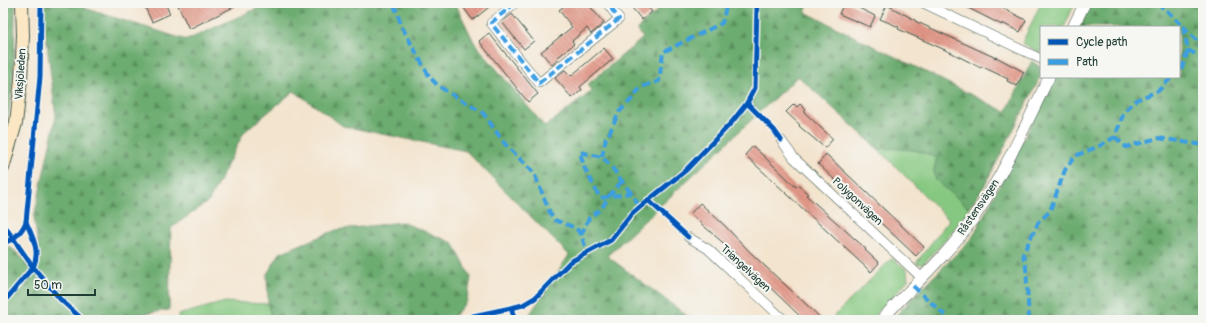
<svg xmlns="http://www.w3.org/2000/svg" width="1206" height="323" viewBox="0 0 1206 323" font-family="Pangolin,sans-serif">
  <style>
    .grass { fill: #86c881; stroke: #52825a }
    .forest { fill: url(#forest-firs); stroke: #467452 }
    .building { fill: url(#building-back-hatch) }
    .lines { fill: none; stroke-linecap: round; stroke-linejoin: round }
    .minor-casing { stroke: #3f564b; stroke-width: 10 }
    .tertiary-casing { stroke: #3f564b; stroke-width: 12 }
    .secondary-casing { stroke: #3f564b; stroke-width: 14 }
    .minor { stroke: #fff; stroke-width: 9 }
    .tertiary { stroke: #fff; stroke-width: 11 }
    .secondary { stroke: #fbe7c3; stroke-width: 12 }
    .quiet { stroke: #3c9ee2; stroke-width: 4; stroke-dasharray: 8 4; stroke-linecap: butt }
    .cycleway-casing { stroke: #f6f6f2; stroke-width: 8 }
    .cycleway { stroke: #0057b8; stroke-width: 5 }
    .labels { text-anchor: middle; stroke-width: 4; stroke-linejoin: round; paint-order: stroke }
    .street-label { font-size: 11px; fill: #1f3d34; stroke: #f6f6f2 }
  </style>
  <defs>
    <pattern id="forest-firs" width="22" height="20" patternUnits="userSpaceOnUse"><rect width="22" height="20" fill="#6cac6f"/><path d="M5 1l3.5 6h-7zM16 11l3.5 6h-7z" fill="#588d5c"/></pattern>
    <pattern id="building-back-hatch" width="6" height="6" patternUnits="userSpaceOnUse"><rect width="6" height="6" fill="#e39787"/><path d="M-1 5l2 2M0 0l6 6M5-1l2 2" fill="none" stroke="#b77c6f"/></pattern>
  </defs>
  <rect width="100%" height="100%" fill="#f6f6f2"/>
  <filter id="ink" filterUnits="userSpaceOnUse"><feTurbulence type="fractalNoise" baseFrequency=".025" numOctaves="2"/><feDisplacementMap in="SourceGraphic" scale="8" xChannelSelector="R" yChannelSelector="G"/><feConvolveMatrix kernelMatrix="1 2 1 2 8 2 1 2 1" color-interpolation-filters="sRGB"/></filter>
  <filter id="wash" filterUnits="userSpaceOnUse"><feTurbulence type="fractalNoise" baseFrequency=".012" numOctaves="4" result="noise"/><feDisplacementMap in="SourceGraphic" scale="16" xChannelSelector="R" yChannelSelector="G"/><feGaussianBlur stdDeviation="0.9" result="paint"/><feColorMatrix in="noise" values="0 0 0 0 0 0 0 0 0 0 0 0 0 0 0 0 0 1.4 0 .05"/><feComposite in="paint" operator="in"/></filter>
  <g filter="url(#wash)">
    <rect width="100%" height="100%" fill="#f3e4ce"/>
    <g class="grass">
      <path d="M1041,3H1075L1064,27H1041V53L1022,43Z"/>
      <path d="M898,148L926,152L937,158L934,170L936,180L969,208L950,235L923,264L916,263L949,220L878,149Z"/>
      <path d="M892,258L907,270L908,280L871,320H830Z"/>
      <path d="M225,302L268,304L272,320H179L178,315Z"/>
    </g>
    <g class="forest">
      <path d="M3,3H15C15,49 14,97 3,142Z"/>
      <path d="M44,3H81L84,8L187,40L269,3H455L474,42L545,127L592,91L587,85L643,38L637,29L665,4V3H809L805,12L1006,112L1032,61L1040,67L1041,76L985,185L969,208L936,180L934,170L937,158C918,148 899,148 878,149L798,76L607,256L693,320H526L569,255L466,151L343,126L294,91L244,132L209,201L171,228L169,310L103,320H6L3,312V252L9,246L37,271L40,260L34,217L56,117L44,20Z"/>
      <path d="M1091,3H1203V320H892L920,290L972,238L1056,77H1179V27H1080Z"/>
      <path d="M402,222L453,243L471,277L467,301L451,320H272L268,304L267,274L280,253L336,230Z"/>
    </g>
    <g id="blocks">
      <g class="building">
        <path d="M143,3H165L170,14L152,22Z"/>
        <path d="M177,3H242L189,29Z"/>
        <path d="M460,3H494L473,20Z"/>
        <path d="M568,3H587L604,23L591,34L587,28L572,41L574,44L557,58L558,60L552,65L541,52L572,27L559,10Z"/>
        <path d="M628,3H645L652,12L642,20Z"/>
        <path d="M844,3H849L875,16L870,27L839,14Z"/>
        <path d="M958,3H992L1026,20L1020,32L1002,23V25Z"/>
        <path d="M887,5L915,20V21L996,58V57L1024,72L1017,86L1007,81L1008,79L981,66V68L952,53L898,29L899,27L880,19Z"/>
        <path d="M512,14L534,41L524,49L502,22Z"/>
        <path d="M489,33L538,94L528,102L479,41Z"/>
        <path d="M604,48L613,59L580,87L582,90L572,98L555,78L565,70L571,76Z"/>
        <path d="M794,104L797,107L800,104L806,110L804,112L833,139L825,148L799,126L800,125L786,112Z"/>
        <path d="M753,146L796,187L798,185L808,194L806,195L866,249L865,250L879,263L871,272L745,155Z"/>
        <path d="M826,154L924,247L916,256L818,164Z"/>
        <path d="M700,203L724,225L752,254L823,320H804L729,248L690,214Z"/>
      </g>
    </g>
  </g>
  <g filter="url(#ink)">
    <use href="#blocks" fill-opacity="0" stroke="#3f564b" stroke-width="1"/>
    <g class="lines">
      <g class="minor-casing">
        <g id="minor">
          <path d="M515,3L491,23L539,83L619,19L607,3"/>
          <path d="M923,3L1041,59"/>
          <path d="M781,140L794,158L921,277"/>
          <path d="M688,237L708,249L784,320"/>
        </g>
      </g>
      <g class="tertiary-casing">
        <g id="tertiary">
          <path d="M1073,27L1085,3"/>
          <path d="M881,320C911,288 948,254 973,219C1003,175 1026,125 1049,77"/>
        </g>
      </g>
      <g class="secondary-casing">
        <path id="secondary" d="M3,168L16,123L21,80L23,35L22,3"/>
      </g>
      <use href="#minor" class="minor"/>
      <use href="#tertiary" class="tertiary"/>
      <use href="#secondary" class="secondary"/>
      <g class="quiet">
        <path d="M515,3L491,23L539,83L619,19L607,3"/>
        <path d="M1157,3L1165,9L1183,26L1188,50L1182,68L1179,70"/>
        <path d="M394,4L402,27L429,76L438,86L483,113L505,144L534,173L550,213L555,220L576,228L581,235L587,251"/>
        <path d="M1183,26L1196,40L1203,51"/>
        <path d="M1188,50L1203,58"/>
        <path d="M1115,137L1126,147L1158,138L1203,145"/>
        <path d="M602,157L606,138L609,134L619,112L631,100L641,87L659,81L663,52L722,23L727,3"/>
        <path d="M631,193L610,165L602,157L580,152L584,167L600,198L631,193L640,207"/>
        <path d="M581,235L589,218L602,208L609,196L622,181"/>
        <path d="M913,286L950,320"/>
        <path d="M1029,320L1026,267L1023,254L1038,223L1050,211L1065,170L1075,156L1099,146L1115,137L1124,112L1136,100L1158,91L1172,77"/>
      </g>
      <g class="cycleway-casing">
        <g id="cycleway">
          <path d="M747,103L774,130L781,140"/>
          <path d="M648,200L688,237"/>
          <path d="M26,222C32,236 41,252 33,267L60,299L83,320"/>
          <path d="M3,224L33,267L3,303"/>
          <path d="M3,243C15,239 21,233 26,222L40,77L41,3"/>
          <path d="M511,308L523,305L535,298L570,262L611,240L632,214L640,207L686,170L732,122L747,103L755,88L757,3"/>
          <path d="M461,320L473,316L511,308L515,320"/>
        </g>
      </g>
      <use href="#cycleway" class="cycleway"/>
    </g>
  </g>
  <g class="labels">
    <g class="street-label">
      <text transform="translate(20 74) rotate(-86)" y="4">Viksjöleden</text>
      <text transform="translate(858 201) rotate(43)" y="4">Polygonvägen</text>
      <text transform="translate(978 207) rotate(-56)" y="4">Råstensvägen</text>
      <text transform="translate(746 268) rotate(43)" y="4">Triangelvägen</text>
    </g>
  </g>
  <rect width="1206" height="323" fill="none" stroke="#f6f6f2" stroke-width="16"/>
  <rect x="1040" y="26" width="140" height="52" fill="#f6f6f2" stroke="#a0aca6"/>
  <rect x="1048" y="39" width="20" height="6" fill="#0057b8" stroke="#a0aca6"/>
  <text x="1076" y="46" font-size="12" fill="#1f3d34">Cycle path</text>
  <rect x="1048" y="59" width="20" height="6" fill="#3c9ee2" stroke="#a0aca6"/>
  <text x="1076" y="66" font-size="12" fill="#1f3d34">Path</text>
  <path d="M28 289v6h67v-6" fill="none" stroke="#1f3d34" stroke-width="2"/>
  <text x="34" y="289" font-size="12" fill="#1f3d34" stroke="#f6f6f2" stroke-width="3" paint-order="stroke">50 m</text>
</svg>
